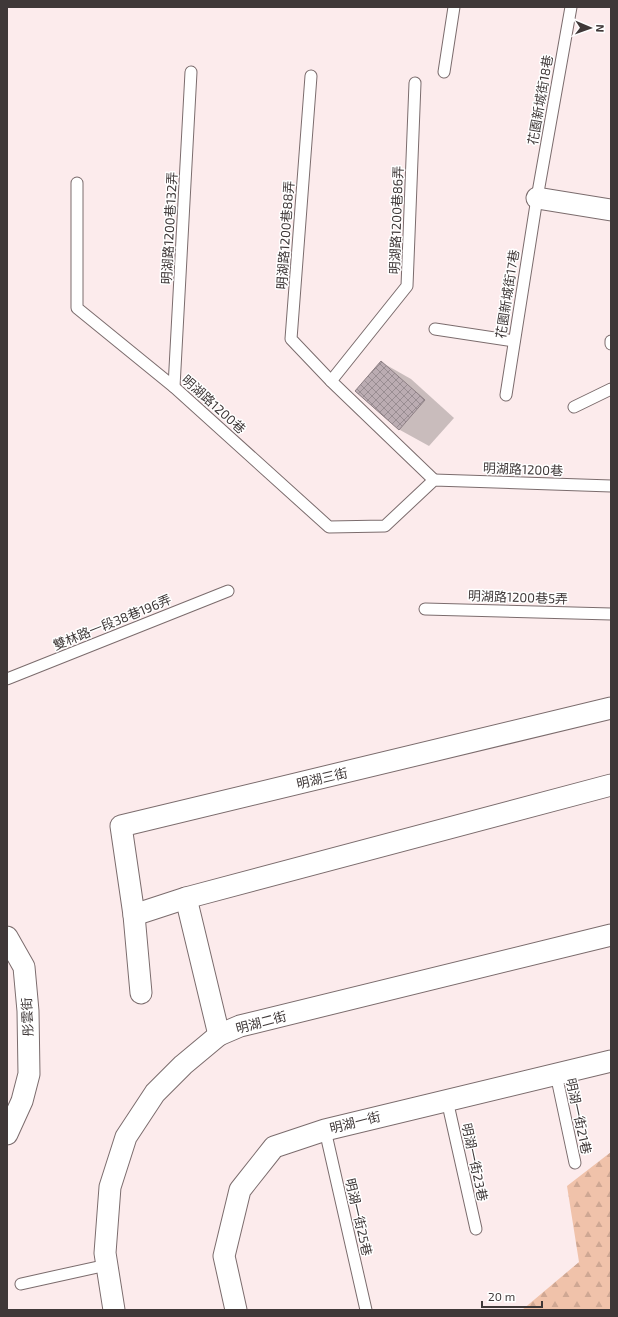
<svg xmlns="http://www.w3.org/2000/svg" width="618" height="1317" viewBox="0 0 618 1317" font-family="'Exo 2','Noto Sans TC',sans-serif">
  <style>
    .forest { fill: url(#forest-firs) }
    .shadow { fill: #0003 }
    .building { fill: url(#building-cross-hatch); stroke: #8d7f84 }
    .lines { fill: none; stroke-linecap: round; stroke-linejoin: round }
    .lane-casing { stroke: #7b6c6d; stroke-width: 13 }
    .street-casing { stroke: #7b6c6d; stroke-width: 23 }
    .lane { stroke: #fff; stroke-width: 11 }
    .street { stroke: #fff; stroke-width: 21 }
    .labels { text-anchor: middle; stroke-width: 3; stroke-linejoin: round; paint-order: stroke }
    .street-label { font-size: 13px; fill: #3f3838; stroke: #fff }
  </style>
  <defs>
    <pattern id="forest-firs" width="22" height="20" patternUnits="userSpaceOnUse"><rect width="22" height="20" fill="#f0c2aa"/><path d="M5 1l3.5 6h-7zM16 11l3.5 6h-7z" fill="#cfa793"/></pattern>
    <pattern id="building-cross-hatch" width="8" height="8" patternUnits="userSpaceOnUse"><rect width="8" height="8" fill="#bbacb2"/><path d="M0 0l8 8M0 8l8-8" fill="none" stroke="#998d92"/></pattern>
  </defs>
  <rect width="100%" height="100%" fill="#fcebec"/>
  <path class="forest" d="M611,1152V1310H522L579,1262L567,1186Z"/>
  <path class="shadow" d="M381,362L411,379L454,418L429,446L400,430L356,391Z"/>
  <path class="building" d="M381,361L425,400L399,430L355,391Z"/>
  <g class="lines">
    <g class="lane-casing">
      <g id="lane">
        <path d="M444,72L454,7"/>
        <path d="M311,76L291,339L331,381L434,480"/>
        <path d="M77,183V308L174,387L329,527L385,526L434,480L611,486"/>
        <path d="M435,329L514,341"/>
        <path d="M611,344V341"/>
        <path d="M331,381L407,286L415,83"/>
        <path d="M174,387L191,72"/>
        <path d="M506,395L537,198L571,7"/>
        <path d="M574,407L611,389"/>
        <path d="M425,609L611,614"/>
        <path d="M7,679L228,591"/>
        <path d="M556,1074L575,1163"/>
        <path d="M447,1100L476,1229"/>
        <path d="M325,1130L366,1310"/>
        <path d="M21,1284L107,1265"/>
      </g>
    </g>
    <g class="street-casing">
      <g id="street">
        <path d="M537,198L611,210"/>
        <path d="M186,898L219,1035"/>
        <path d="M134,915L186,898L611,785"/>
        <path d="M7,937L24,967L28,1011L29,1074L22,1101L7,1134"/>
        <path d="M141,993L134,915L121,826L611,708"/>
        <path d="M114,1310L105,1253L110,1187L126,1137L155,1093L183,1065L219,1035L240,1026L611,935"/>
        <path d="M236,1310L224,1256L240,1190L274,1147L325,1130L611,1061"/>
      </g>
    </g>
    <use href="#lane" class="lane"/>
    <use href="#street" class="street"/>
  </g>
  <g class="labels">
    <g class="street-label">
      <text transform="translate(540 100) rotate(-80)" y="5">花園新城街18巷</text>
      <text transform="translate(396 220) rotate(-88)" y="5">明湖路1200巷86弄</text>
      <text transform="translate(169 228) rotate(-87)" y="5">明湖路1200巷132弄</text>
      <text transform="translate(285 235) rotate(-86)" y="5">明湖路1200巷88弄</text>
      <text transform="translate(507 294) rotate(-81)" y="5">花園新城街17巷</text>
      <text transform="translate(214 404) rotate(42)" y="5">明湖路1200巷</text>
      <text transform="translate(523 469) rotate(2)" y="5">明湖路1200巷</text>
      <text transform="translate(518 597) rotate(2)" y="5">明湖路1200巷5弄</text>
      <text transform="translate(112 622) rotate(-22)" y="5">雙林路一段38巷196弄</text>
      <text transform="translate(322 778) rotate(-13)" y="5">明湖三街</text>
      <text transform="translate(27 1017) rotate(-93)" y="5">彤雲街</text>
      <text transform="translate(261 1022) rotate(-15)" y="5">明湖二街</text>
      <text transform="translate(579 1116) rotate(78)" y="5">明湖一街21巷</text>
      <text transform="translate(355 1122) rotate(-14)" y="5">明湖一街</text>
      <text transform="translate(475 1162) rotate(78)" y="5">明湖一街23巷</text>
      <text transform="translate(359 1217) rotate(77)" y="5">明湖一街25巷</text>
    </g>
  </g>
  <rect width="618" height="1317" fill="none" stroke="#3f3838" stroke-width="16"/>
  <g transform="translate(590 28) rotate(92)" stroke="#ffffff" stroke-width="3" paint-order="stroke">
  <path d="M0-3L7 15L0 10L-7 15Z" fill="#3f3838"/>
  <text y="-6" font-size="11" font-weight="bold" text-anchor="middle" fill="#3f3838">N</text>
  </g>
  <path d="M482 1301v6h60v-6" fill="none" stroke="#3f3838" stroke-width="2"/>
  <text x="488" y="1301" font-size="12" fill="#3f3838" stroke="#ffffff" stroke-width="3" paint-order="stroke">20 m</text>
</svg>
